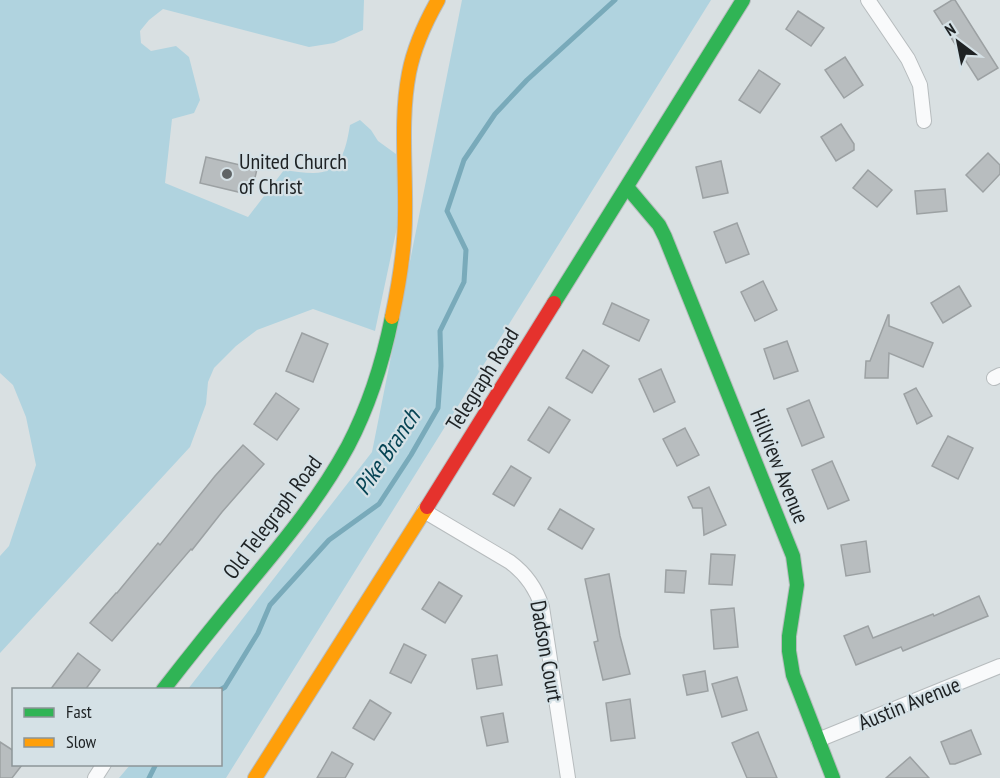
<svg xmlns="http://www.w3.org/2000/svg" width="1000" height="778" viewBox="0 0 1000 778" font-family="'PT Sans Narrow',sans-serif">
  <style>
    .green { fill: #b0d3df }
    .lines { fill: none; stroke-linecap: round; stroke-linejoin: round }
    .stream { stroke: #79aaba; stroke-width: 5 }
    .building { fill: #b8bdbf; stroke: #9ca1a3; stroke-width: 1.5 }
    .street-casing { stroke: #b7bcbe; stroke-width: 16 }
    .fast-casing { stroke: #b7bcbe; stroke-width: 16 }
    .slow-casing { stroke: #b7bcbe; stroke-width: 16 }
    .jam-casing { stroke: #b7bcbe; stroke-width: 16 }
    .street { stroke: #f9fafb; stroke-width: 14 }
    .fast { stroke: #30b455; stroke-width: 14 }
    .slow { stroke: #ff9f0a; stroke-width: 14 }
    .jam { stroke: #e5322d; stroke-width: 14 }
    .poi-dot { fill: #5f6466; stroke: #d5e1e6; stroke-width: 2 }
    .labels { text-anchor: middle; stroke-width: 4.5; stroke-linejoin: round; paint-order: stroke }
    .poi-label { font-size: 22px; fill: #1e2224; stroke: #d5e1e6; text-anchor: start }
    .street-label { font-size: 22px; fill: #1e2224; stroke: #d5e1e6 }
    .water-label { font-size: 24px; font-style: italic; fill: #064454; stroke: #d5e1e6 }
  </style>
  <rect width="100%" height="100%" fill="#d9e0e2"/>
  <g class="green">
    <path d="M0,0H364L363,30L334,43L309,47L163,9L149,20L140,31L141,43L151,51L176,46L189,57L200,100L194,113L172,119L165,183L248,217L284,170C293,171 304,173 313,173C342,173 346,148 350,125L360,120L371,130L378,141L396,154L399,218L375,331L313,309L257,330L236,346L214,368L208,382L206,404L190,447L0,653V556L9,546L36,465L26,417L13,385L0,373Z"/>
    <path d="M462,0H711L226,778H119L130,765L220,764V690L188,689L372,452Z"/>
  </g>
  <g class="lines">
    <g class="stream">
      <path d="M220,690L225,687L258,633L270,605L329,540L379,504L411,455L438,408L441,366L440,331L464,282L466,250L447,211L464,160L495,114L527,80L615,0"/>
      <path d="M149,778L156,764"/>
    </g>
  </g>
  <g class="building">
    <path d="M952,0H955L998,68L978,80L934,11Z"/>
    <path d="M798,11L824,28L811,46L786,29Z"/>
    <path d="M845,57L863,85L844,98L825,70Z"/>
    <path d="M759,70L780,84L760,113L739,100Z"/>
    <path d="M841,124L854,144V150L836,161L821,137Z"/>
    <path d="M988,153L1000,165V174L983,192L966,175Z"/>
    <path d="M206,157L257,169L251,195L200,183Z"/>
    <path d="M721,161L728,193L703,198L696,167Z"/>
    <path d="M868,170L892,190L877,207L853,188Z"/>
    <path d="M945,189L947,211L917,214L915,191Z"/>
    <path d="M737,223L749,254L726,263L714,232Z"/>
    <path d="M763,281L777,310L755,321L741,292Z"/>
    <path d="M959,286L971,306L943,323L931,303Z"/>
    <path d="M612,303L649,320L639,341L603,324Z"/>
    <path d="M888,315H889V326L933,343L923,367L889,353L888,378H865L866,361H870Z"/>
    <path d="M302,333L328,344L313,382L286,371Z"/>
    <path d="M787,341L798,371L774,379L764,349Z"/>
    <path d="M583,350L609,366L592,393L566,378Z"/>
    <path d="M661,369L675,402L654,412L639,379Z"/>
    <path d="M916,388L932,416L917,424L904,394Z"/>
    <path d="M276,393L299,409L277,440L254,424Z"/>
    <path d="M809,400L824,437L802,446L787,409Z"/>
    <path d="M549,407L570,420L549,453L528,440Z"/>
    <path d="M685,428L699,455L677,466L663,439Z"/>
    <path d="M948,436L973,448L958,479L932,466Z"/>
    <path d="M243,445L264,464L222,512L192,550L191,549L112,641L90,623L116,593H117L158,543L160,545L215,476Z"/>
    <path d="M832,461L849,500L828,509L812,470Z"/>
    <path d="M511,466L531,478L514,506L493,494Z"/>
    <path d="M709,487L726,525L704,535L702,508H693L688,497Z"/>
    <path d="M560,509L594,529L582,549L548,529Z"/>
    <path d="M866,541L870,572L846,576L841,545Z"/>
    <path d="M711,554L735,555L732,585L709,584Z"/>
    <path d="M666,570L686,571L684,593L665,592Z"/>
    <path d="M609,574L620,636L630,674L603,680L594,642L598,641L585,579Z"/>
    <path d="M439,582L462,596L445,623L422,609Z"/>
    <path d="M979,596L988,616L903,651L901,647L856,665L844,636L868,626L873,638L933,614L934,616Z"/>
    <path d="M734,608L738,647L714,649L711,610Z"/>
    <path d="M404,644L426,655L411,683L390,673Z"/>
    <path d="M78,653L100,670L85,690H50Z"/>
    <path d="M497,655L502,685L477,689L472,659Z"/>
    <path d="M705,671L708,691L687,695L683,675Z"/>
    <path d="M737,677L747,710L722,717L712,684Z"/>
    <path d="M630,699L635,738L611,741L606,703Z"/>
    <path d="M370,700L391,713L374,740L353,728Z"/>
    <path d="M503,713L508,742L487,746L481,717Z"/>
    <path d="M971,730L981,754L955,764H950L941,742Z"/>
    <path d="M758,732L777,778H747L732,743Z"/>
    <path d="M0,742L14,751V765H22L12,778H0Z"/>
    <path d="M332,752L353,764L345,778H317Z"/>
    <path d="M910,757L929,778H886Z"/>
  </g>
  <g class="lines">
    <g class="street-casing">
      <g id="street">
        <path d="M868,0L908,59L920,85L924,121"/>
        <path d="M994,378L1000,375"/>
        <path d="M424,511L510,562C526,574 536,588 542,607L568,778"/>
        <path d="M818,740L1000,666"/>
        <path d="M95,778L104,764"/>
      </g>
    </g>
    <g class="fast-casing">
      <g id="fast">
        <path d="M627,187L659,225L665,237L793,556L797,585L789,636V651L793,675L833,778"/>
        <path d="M554,303L743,0"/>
        <path d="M163,690C191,654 220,618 249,583C285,540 321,496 348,446C369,406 383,361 392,317"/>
      </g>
    </g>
    <g class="slow-casing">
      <g id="slow">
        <path d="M392,317C399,284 405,250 405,216C406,169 400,119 409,73C414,47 425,23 438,0"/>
        <path d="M255,778L427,507"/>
      </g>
    </g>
    <g class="jam-casing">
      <path id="jam" d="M427,507L554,303"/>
    </g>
    <use href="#street" class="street"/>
    <use href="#fast" class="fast"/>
    <use href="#slow" class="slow"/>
    <use href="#jam" class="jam"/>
  </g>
  <circle class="poi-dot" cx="227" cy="174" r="6"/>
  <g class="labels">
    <g class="poi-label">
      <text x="239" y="169">United Church<tspan x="239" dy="25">of Christ</tspan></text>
    </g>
    <g class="street-label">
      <text transform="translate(482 379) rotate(-58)" y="8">Telegraph Road</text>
      <text transform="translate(780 466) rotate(68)" y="8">Hillview Avenue</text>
      <text transform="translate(272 517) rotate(-53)" y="8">Old Telegraph Road</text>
      <text transform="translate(547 651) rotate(80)" y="8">Dadson Court</text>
      <text transform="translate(909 703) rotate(-22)" y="8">Austin Avenue</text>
    </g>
    <g class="water-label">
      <text transform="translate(387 452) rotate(-56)" y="8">Pike Branch</text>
    </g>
  </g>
  <rect x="12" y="688" width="210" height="78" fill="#d5e1e6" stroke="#8c9598" stroke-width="1.5"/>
  <rect x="24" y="708" width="30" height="9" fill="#30b455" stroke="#8c9598" stroke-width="1.5"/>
  <text x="66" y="718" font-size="18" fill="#1e2224">Fast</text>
  <rect x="24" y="738" width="30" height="9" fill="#ff9f0a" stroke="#8c9598" stroke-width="1.5"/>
  <text x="66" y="748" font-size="18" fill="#1e2224">Slow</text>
  <g transform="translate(958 42) rotate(328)" stroke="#d5e1e6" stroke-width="4.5" paint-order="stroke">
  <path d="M0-4.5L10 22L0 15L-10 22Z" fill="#1e2224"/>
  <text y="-9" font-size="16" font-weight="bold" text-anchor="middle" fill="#1e2224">N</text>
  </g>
</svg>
